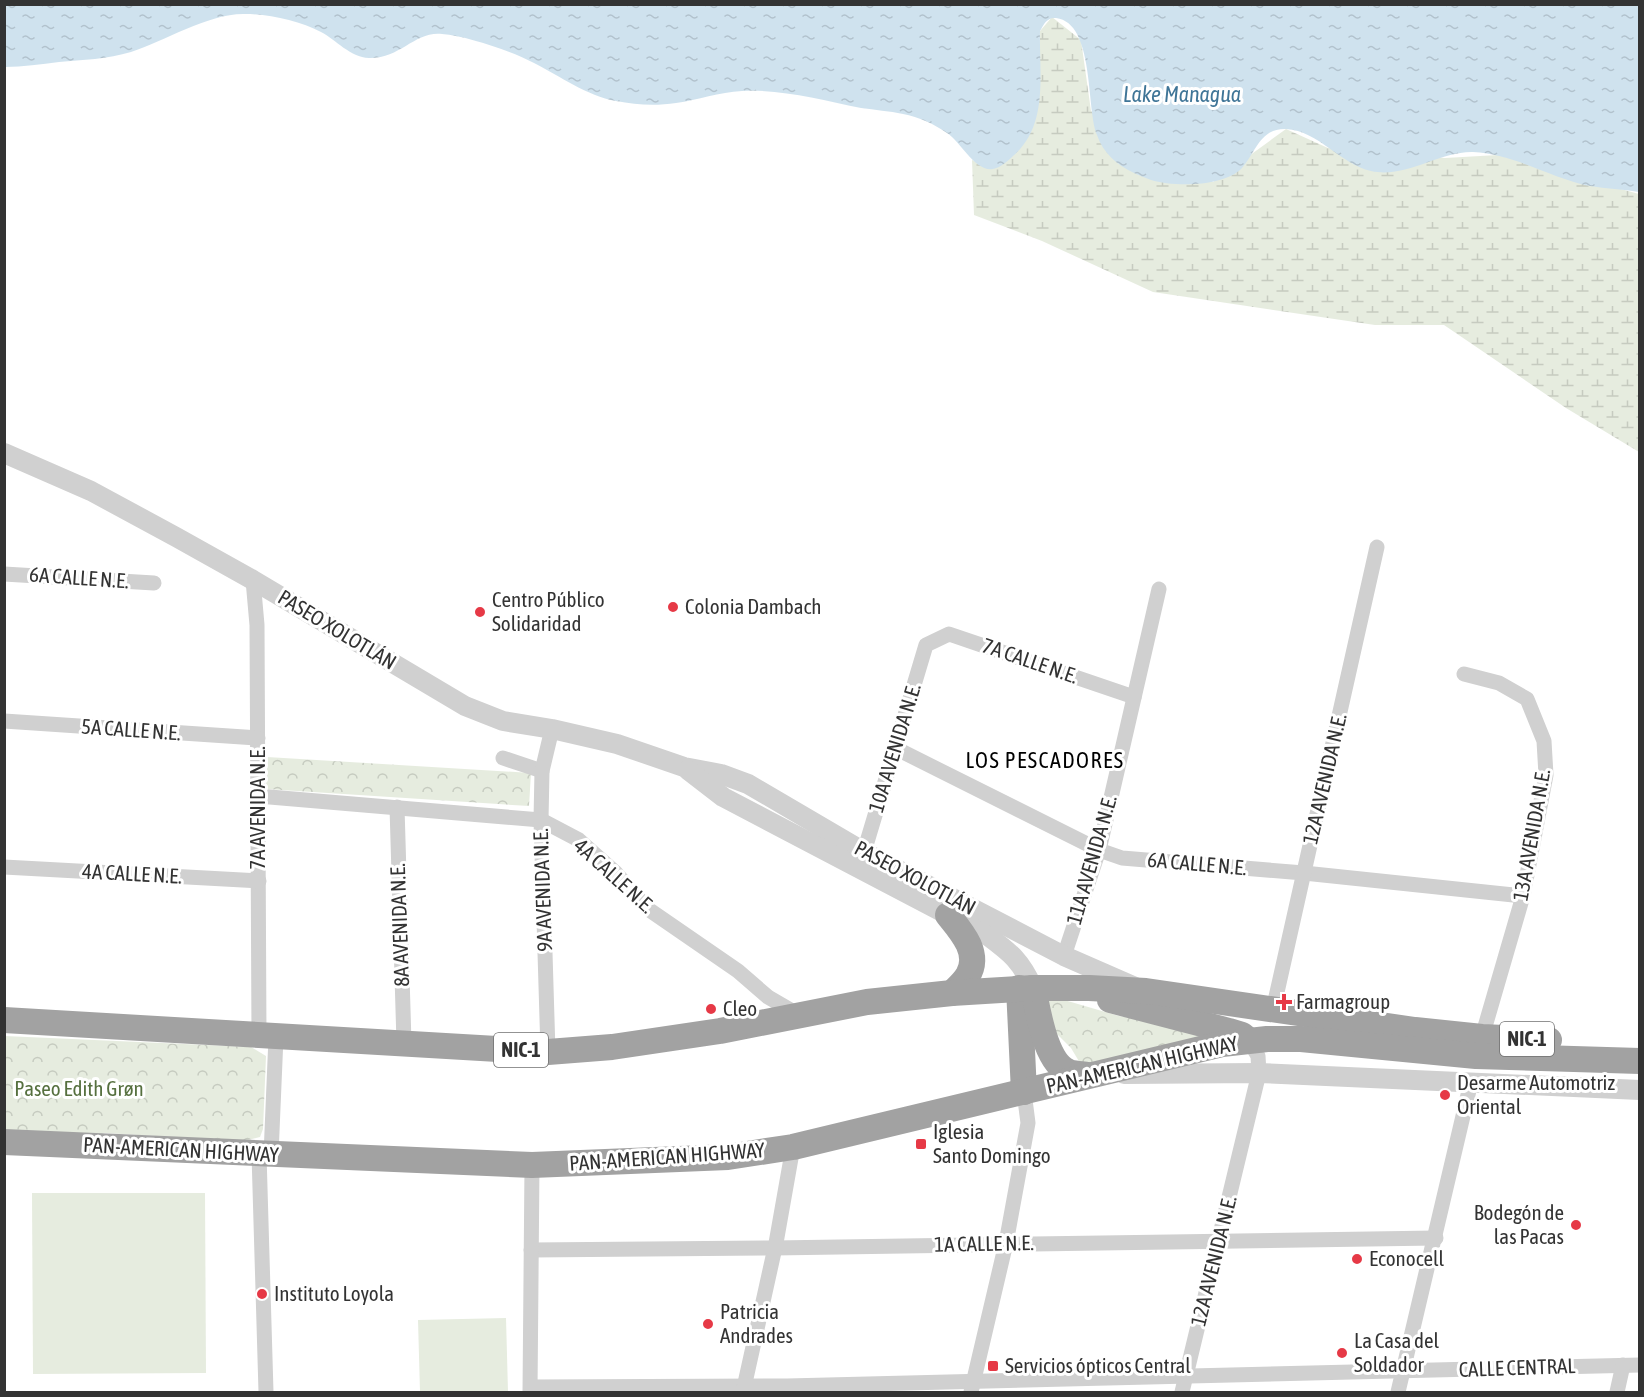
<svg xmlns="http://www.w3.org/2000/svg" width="1644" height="1397" viewBox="0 0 1644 1397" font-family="'Asap Condensed',sans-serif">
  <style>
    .wetland { fill: url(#wetland-marsh) }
    .park { fill: url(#park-crowns) }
    .pitch { fill: #e6ecdf }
    .water { fill: url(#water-ripples) }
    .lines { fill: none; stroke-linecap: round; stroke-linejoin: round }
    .minor { stroke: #d0d0d0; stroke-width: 15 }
    .tertiary { stroke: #d0d0d0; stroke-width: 20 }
    .trunk { stroke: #a2a2a2; stroke-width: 26 }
    .poi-dot { fill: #e63946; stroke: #fff; stroke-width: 2 }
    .labels { text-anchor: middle; stroke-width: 6; stroke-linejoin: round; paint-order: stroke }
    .shield { fill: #fff; stroke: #707070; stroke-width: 1.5 }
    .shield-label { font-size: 20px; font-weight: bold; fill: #333 }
    .street-label { font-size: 21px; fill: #333; stroke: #fff }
    .poi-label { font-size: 21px; fill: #333; stroke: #fff; text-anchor: start }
    .park-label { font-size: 21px; fill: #56703f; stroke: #fff }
    .water-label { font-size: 22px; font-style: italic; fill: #3f7597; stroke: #fff }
    .neighbourhood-label { font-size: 22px; letter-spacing: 1.5px; fill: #000; stroke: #fff }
  </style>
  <defs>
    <pattern id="wetland-marsh" width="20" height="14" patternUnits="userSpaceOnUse" patternTransform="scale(1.5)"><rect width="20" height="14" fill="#e6ecdf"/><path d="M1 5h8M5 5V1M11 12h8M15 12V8" fill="none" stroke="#c6cbc0"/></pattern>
    <pattern id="park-crowns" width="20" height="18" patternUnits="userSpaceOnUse" patternTransform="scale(1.5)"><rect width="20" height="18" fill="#e6ecdf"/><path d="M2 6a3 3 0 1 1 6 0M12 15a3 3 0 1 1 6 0" fill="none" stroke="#c6cbc0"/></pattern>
    <pattern id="water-ripples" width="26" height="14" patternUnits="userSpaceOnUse" patternTransform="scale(1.5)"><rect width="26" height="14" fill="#cfe2ee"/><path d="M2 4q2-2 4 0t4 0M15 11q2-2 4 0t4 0" fill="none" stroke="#b2c2cd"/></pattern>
  </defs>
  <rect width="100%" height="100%" fill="#fff"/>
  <path class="wetland" d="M1052,17L1081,40L1091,111L1213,182L1286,129L1328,148L1445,158L1498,155L1639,194V452L1566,408L1444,325H1375L1153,292L1042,241L974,215L972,160L993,169L1040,78V31Z"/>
  <g class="park">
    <path d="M267,757L531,773L529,806L266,789Z"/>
    <path d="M1054,997L1119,1016L1212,1032L1214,1038L1089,1066L1080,1063L1071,1048L1054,1031L1045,1000Z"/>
    <path d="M5,1036L251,1047L266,1056L263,1129L260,1137L244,1141L104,1133L89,1140L5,1135Z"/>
  </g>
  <g class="pitch">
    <path d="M32,1193H205L206,1373L33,1374Z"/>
    <path d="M506,1318L508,1392H420L418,1320Z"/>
  </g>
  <path class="water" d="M4,5H1639V192C1623,189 1606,189 1590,186C1550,178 1515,154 1473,152C1439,151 1406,179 1371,171C1340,164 1319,131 1286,129C1260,128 1256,152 1242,168C1224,187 1174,187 1151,180C1145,178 1139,175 1134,173C1117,165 1103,153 1097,135C1086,108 1095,23 1056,18C1047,17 1044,24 1040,31C1039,74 1049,125 1013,156C1008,161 1000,168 993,169C975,172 961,142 947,133C934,124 919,117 903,114C889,111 875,110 861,108C821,100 782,89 742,91C719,92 698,100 676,103C656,106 636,105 616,101C587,96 560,76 534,63C511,51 467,36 442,34C415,31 400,59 369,58C350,57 336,40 321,32C300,21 269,14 245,14C209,13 165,41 131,52C108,59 82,60 59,62C41,64 23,67 5,67Z"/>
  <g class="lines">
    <g class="minor">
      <path d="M4,574L154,583"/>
      <path d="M253,580L257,625L259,1036"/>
      <path d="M1464,674L1499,683L1527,699L1544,741L1546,775L1523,896L1482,1037"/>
      <path d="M4,721L258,738"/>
      <path d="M895,748L1099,850L1122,858L1304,873L1523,896"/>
      <path d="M503,758L542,771"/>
      <path d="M258,796L541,820L579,840L615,872L648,909L738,971L768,997L799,1015"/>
      <path d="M397,807L404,1043"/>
      <path d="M864,852L926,645L949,634L1134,697"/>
      <path d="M4,867L259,881"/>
      <path d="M1064,956L1099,850L1159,589"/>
      <path d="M1273,1010L1377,547"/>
      <path d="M548,1052L541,820L542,771L552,729"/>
      <path d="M259,1154L266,1392"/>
      <path d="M271,1155L276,1037"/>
      <path d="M531,1250L774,1248L1436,1238"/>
      <path d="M531,1387L787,1386L1640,1365"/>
      <path d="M530,1392L532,1165"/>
      <path d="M743,1392L776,1243L793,1147"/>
      <path d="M971,1392L1006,1243L1028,1123L1024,1092"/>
      <path d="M1182,1392L1259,1073L1258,1056L1249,1041"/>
      <path d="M1398,1392L1471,1082"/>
      <path d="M1617,1392L1623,1365"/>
    </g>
    <g class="tertiary">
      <path d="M4,453L91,491L176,537L253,580L465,706L503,721L552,729L617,744L684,767L721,774L748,784L864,852L1064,956L1135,987"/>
      <path d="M688,770L723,797L988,936C1011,953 1021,961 1033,988"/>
      <path d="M1124,1074L1259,1073L1640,1090"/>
    </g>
    <g class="trunk">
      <path d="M948,915C961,931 981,953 968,975C964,982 957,988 952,993"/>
      <path d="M1019,988L1024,1092"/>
      <path d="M1033,988C1038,1010 1045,1063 1069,1072C1075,1074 1082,1074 1088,1075"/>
      <path d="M1110,1000L1229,1031L1242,1035L1247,1039"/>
      <path d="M4,1020L548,1052L612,1047L720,1031L867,1002L952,993L1033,988H1089L1146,991L1415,1030L1482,1037L1549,1040"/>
      <path d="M4,1142L532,1165L728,1157L793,1147L1222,1044L1267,1039H1301L1476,1056L1640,1061"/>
    </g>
  </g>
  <g class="poi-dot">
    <circle cx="673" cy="607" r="6"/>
    <circle cx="480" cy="612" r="6"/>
    <path d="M1281 993h6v6h6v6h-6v6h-6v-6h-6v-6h6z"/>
    <circle cx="711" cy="1009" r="6"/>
    <circle cx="1445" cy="1095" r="6"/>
    <rect x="915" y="1138" width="12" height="12" rx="3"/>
    <circle cx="1576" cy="1225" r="6"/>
    <circle cx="1357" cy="1259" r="6"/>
    <circle cx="262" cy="1294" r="6"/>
    <circle cx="708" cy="1324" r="6"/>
    <circle cx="1342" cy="1353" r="6"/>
    <rect x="987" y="1360" width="12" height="12" rx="3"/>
  </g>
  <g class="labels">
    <g class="shield">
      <rect x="1500" y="1022" width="54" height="34" rx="4.5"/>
      <rect x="494" y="1033" width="54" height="34" rx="4.5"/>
    </g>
    <g class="shield-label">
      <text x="1527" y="1046">NIC-1</text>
      <text x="521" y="1057">NIC-1</text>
    </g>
    <g class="street-label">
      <text transform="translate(79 578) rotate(4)" y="7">6A CALLE N.E.</text>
      <text transform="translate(337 630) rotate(31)" y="7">PASEO XOLOTLÁN</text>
      <text transform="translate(1030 661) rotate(19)" y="7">7A CALLE N.E.</text>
      <text transform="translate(131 730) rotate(4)" y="7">5A CALLE N.E.</text>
      <text transform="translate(895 748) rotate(-73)" y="7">10A AVENIDA N.E.</text>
      <text transform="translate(1325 779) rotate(-77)" y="7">12A AVENIDA N.E.</text>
      <text transform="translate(258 808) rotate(-90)" y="7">7A AVENIDA N.E.</text>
      <text transform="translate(1532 835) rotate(-80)" y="7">13A AVENIDA N.E.</text>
      <text transform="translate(1092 860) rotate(-74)" y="7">11A AVENIDA N.E.</text>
      <text transform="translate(1197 864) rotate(5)" y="7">6A CALLE N.E.</text>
      <text transform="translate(132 874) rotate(3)" y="7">4A CALLE N.E.</text>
      <text transform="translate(614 876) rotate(42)" y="7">4A CALLE N.E.</text>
      <text transform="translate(915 878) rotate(28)" y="7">PASEO XOLOTLÁN</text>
      <text transform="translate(543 890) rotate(-92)" y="7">9A AVENIDA N.E.</text>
      <text transform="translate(400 925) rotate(-92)" y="7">8A AVENIDA N.E.</text>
      <text transform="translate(1142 1065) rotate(-13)" y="7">PAN-AMERICAN HIGHWAY</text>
      <text transform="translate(181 1150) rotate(3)" y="7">PAN-AMERICAN HIGHWAY</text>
      <text transform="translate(667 1157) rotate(-4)" y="7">PAN-AMERICAN HIGHWAY</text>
      <text transform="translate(984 1244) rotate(-1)" y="7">1A CALLE N.E.</text>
      <text transform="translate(1214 1261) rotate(-76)" y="7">12A AVENIDA N.E.</text>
      <text transform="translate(1517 1368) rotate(-2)" y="7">CALLE CENTRAL</text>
    </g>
    <g class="poi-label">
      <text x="492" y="607">Centro Público<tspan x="492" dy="24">Solidaridad</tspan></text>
      <text x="685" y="614">Colonia Dambach</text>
      <text x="1296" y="1009">Farmagroup</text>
      <text x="723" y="1016">Cleo</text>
      <text x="1457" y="1090">Desarme Automotriz<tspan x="1457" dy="24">Oriental</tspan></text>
      <text x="933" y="1139">Iglesia<tspan x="933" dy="24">Santo Domingo</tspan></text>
      <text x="1564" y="1220" text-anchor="end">Bodegón de<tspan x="1564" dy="24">las Pacas</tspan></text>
      <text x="1369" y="1266">Econocell</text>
      <text x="274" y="1301">Instituto Loyola</text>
      <text x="720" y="1319">Patricia<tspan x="720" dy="24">Andrades</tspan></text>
      <text x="1354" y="1348">La Casa del<tspan x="1354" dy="24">Soldador</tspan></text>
      <text x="1005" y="1373">Servicios ópticos Central</text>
    </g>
    <g class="park-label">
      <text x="79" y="1096">Paseo Edith Grøn</text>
    </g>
    <g class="water-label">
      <text x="1182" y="102">Lake Managua</text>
    </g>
    <g class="neighbourhood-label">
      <text x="1045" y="768">LOS PESCADORES</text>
    </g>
  </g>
  <rect width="1644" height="1397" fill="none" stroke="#333333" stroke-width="12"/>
</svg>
